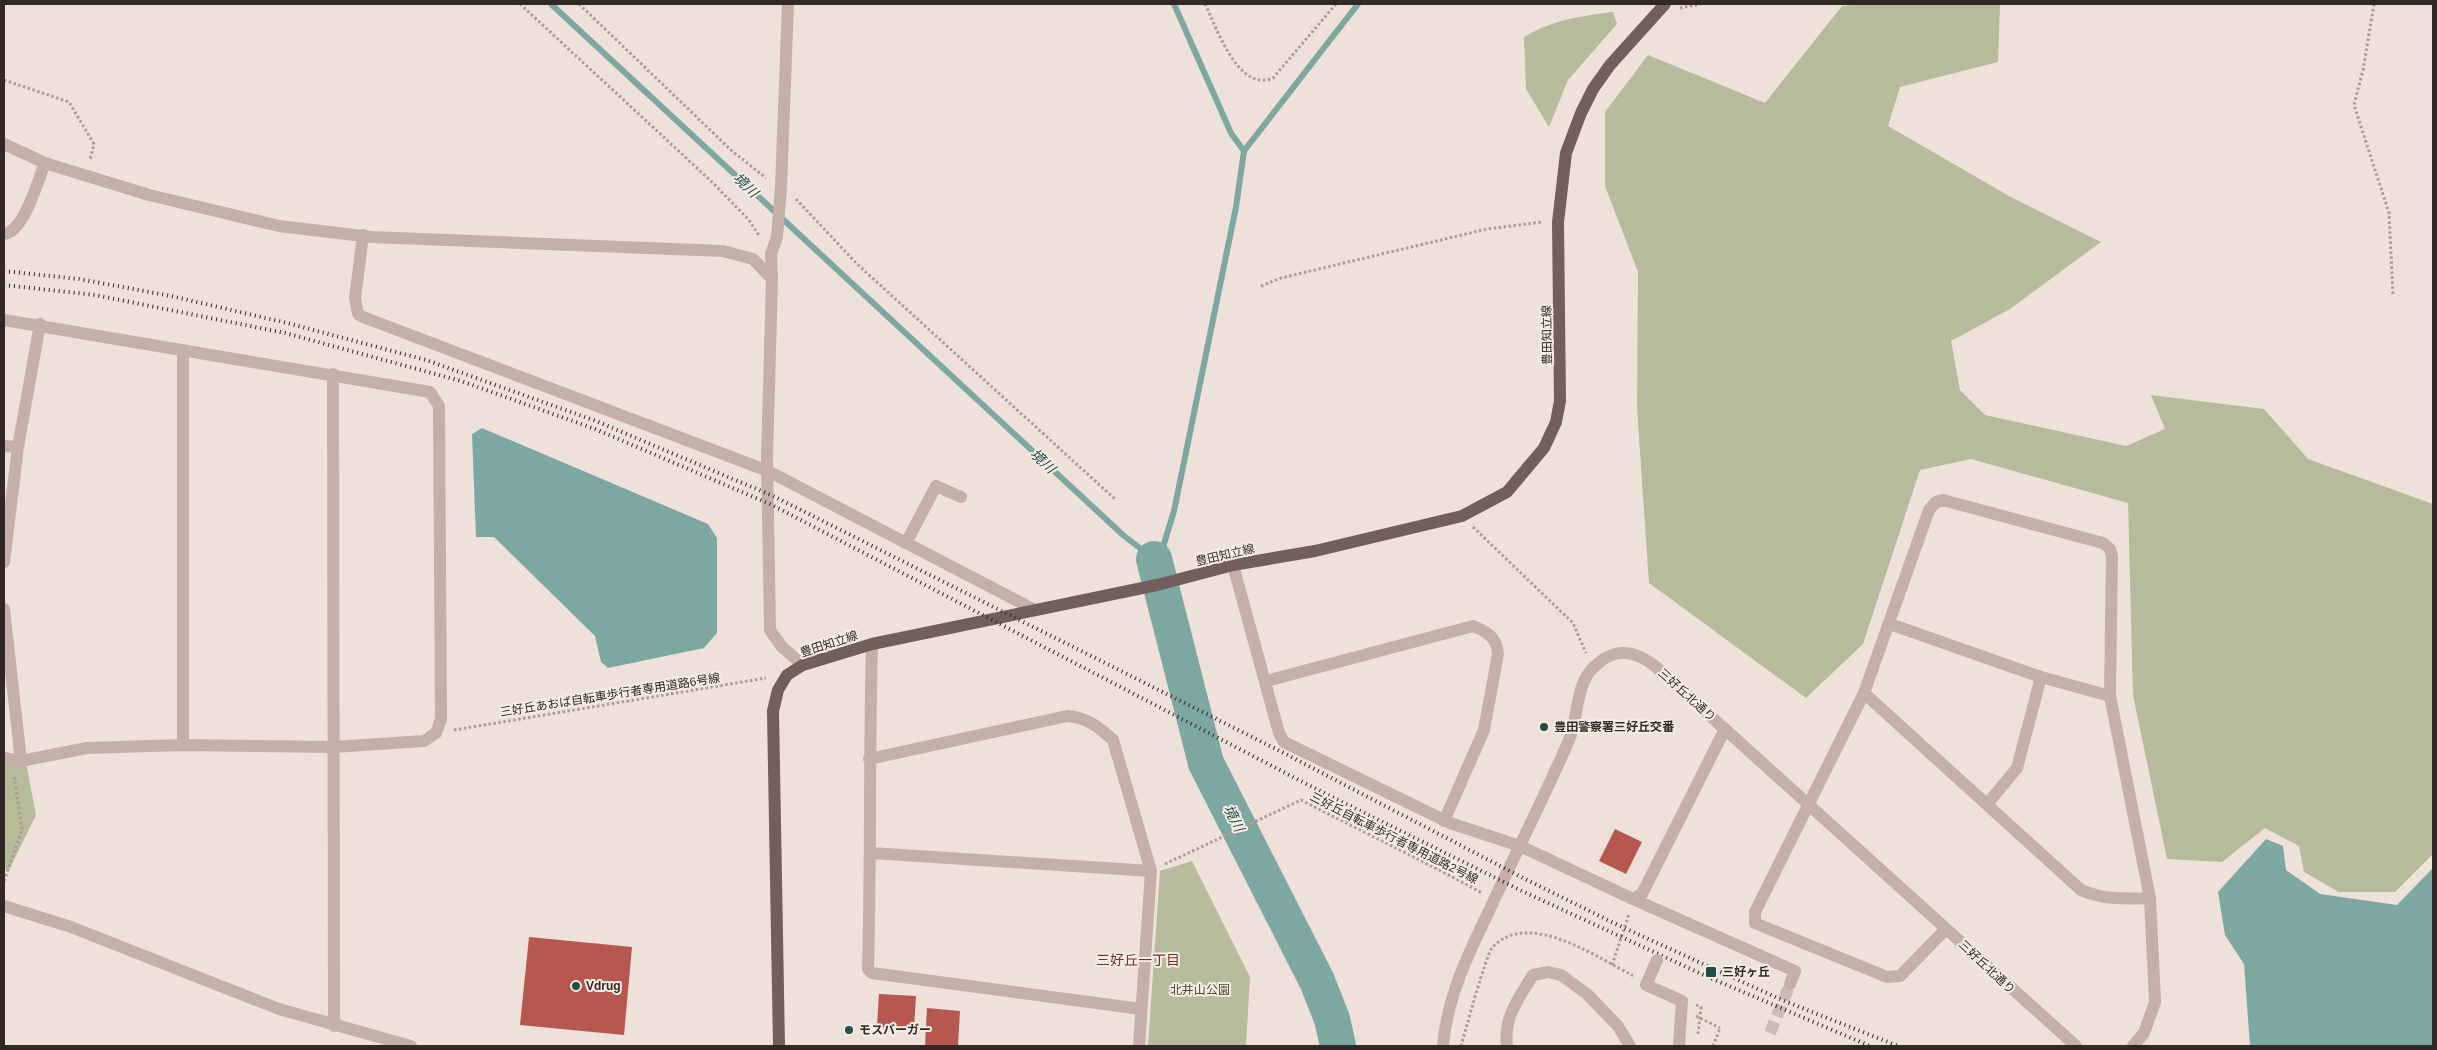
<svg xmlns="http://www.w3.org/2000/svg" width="2437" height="1050" viewBox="0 0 2437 1050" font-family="Arial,'Noto Sans JP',sans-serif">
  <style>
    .green { fill: #b6bb9c }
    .water { fill: #7da7a1 }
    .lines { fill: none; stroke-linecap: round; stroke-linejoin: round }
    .stream { stroke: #7da7a1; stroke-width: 6 }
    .river { stroke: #7da7a1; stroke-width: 36 }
    .building { fill: #b65750 }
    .minor-tunnel { stroke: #c8bcb6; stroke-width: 12; stroke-dasharray: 12 6; stroke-linecap: butt }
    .path { stroke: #b09a93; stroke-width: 3; stroke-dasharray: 2.5 2.5; stroke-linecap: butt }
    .minor { stroke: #c4b0a8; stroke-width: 12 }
    .major { stroke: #725e5a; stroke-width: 12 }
    .rail { stroke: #322927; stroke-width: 4; stroke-dasharray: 1 4; stroke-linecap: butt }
    .path-bridge { stroke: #b09a93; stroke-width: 3; stroke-dasharray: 2.5 2.5; stroke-linecap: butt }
    .minor-bridge { stroke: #c4b0a8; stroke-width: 12 }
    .poi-dot { fill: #224e49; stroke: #f6ece6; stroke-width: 2 }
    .labels { text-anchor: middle; stroke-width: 4; stroke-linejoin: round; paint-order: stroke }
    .street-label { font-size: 12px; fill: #322927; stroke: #f6ece6 }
    .poi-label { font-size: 12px; font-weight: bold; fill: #322927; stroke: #f6ece6; text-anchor: start }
    .park-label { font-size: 12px; fill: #474d2e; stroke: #f6ece6 }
    .water-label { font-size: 14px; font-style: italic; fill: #224e49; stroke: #f6ece6 }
    .neighbourhood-label { font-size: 14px; fill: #76302b; stroke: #f6ece6 }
  </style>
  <rect width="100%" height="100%" fill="#eee1da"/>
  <g class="green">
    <path d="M1863,4H2000L1998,62L1900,87L1888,126L2009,196L2101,242L2010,309L1951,341L1960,390L1985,415L2126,446L2165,429L2151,395L2264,409L2308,459L2433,504V854L2395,892H2339L2304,872L2299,846L2265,828L2222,862L2167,859L2133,695L2128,503L1971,459L1920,470L1863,644L1806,698L1649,583L1637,408L1638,272L1605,186V112L1648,55L1765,103L1842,6Z"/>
    <path d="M1613,12L1617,24L1568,80L1549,127L1526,89L1524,37C1552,20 1581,16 1613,12Z"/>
    <path d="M4,755L25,758L36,815L9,870L4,868Z"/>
    <path d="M1192,861L1250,977L1246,1046H1148L1160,871Z"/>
  </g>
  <g class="water">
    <path d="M482,428L708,524L717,538V633L704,648L608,668L601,662L595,636L494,537H476L472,434Z"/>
    <path d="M2266,839L2283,846L2286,870L2320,894L2397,905L2433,868V1046H2250L2244,964L2225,935L2218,892Z"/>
  </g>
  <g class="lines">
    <g class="stream">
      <path d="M551,4L1123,535L1154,559L1163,547L1174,511L1236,207L1244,151L1358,4"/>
      <path d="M1174,4L1231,133L1244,151"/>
    </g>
    <path class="river" d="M1154,559L1206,763L1317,981L1332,1019L1338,1046"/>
  </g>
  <g class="building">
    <path d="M1615,829L1642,842L1626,874L1599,861Z"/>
    <path d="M529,937L632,947L624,1035L520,1025Z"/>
    <path d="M879,994L916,996L914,1029L877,1027Z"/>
    <path d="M927,1008L960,1011L958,1046H925Z"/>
  </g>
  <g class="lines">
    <path class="minor-tunnel" d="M1770,1033L1790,984"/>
    <g class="path">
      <path d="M520,4L711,181L749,220L760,237"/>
      <path d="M579,4L732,151L766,178"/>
      <path d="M1205,4C1217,28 1238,93 1273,78L1336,4"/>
      <path d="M2374,4L2363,70L2354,105L2389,213L2393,295"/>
      <path d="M1680,8L1701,4"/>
      <path d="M4,80L69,102L94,144L90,160"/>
      <path d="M796,199L857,264L1116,500"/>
      <path d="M1261,286L1281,278L1487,229L1542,222"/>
      <path d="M1473,527L1573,623L1586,653"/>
      <path d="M454,730L766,678"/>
      <path d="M1165,864L1301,800C1361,831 1422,860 1482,893"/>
      <path d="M4,881L22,830L14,775"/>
      <path d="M1612,965L1629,914"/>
      <path d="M1696,1005L1701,1007L1698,1034"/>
      <path d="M1461,1046C1465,1032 1486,955 1492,948C1528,908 1597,958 1634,976"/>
      <path d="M1713,1046L1720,1028"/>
    </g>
    <g class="minor">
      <path d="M4,144L45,163L149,195L279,226L371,237L723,251L753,259L772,279L767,458L770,630L782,647L803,665"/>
      <path d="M4,234C24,232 38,180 45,163"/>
      <path d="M363,235L355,298L358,314L363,317L768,471L1035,610"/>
      <path d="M772,279L771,254L777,237L781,187L788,4"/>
      <path d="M4,320L430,392L439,406L441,719L436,733L424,741L334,747L183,745L87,748L21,761L4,758"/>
      <path d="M183,350V745"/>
      <path d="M333,374L334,1026"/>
      <path d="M4,446L18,447L4,562"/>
      <path d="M18,447L40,324"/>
      <path d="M906,543L936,486L961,497"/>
      <path d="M1233,565L1279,733L1284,742L1450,823L1520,846L1633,899L1642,894L1725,729"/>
      <path d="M4,609L21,761"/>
      <path d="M1890,624L2041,677L2110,696"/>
      <path d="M872,644C869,753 871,861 868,969L872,973L1141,1009"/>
      <path d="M1266,681L1473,626C1488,632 1497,638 1498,654L1484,730L1444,821"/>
      <path d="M1864,693L2081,890C2104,900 2126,899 2150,898"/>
      <path d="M869,759L1067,716C1086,717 1099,727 1113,740L1151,871L1139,1046"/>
      <path d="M1988,803L2017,768L2041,677"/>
      <path d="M871,853L1151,871"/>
      <path d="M1633,899L1795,971L1790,984"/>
      <path d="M4,906L71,927L279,1009L411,1046"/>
      <path d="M1946,929L1900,976L1887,977L1755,923V912L1864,693L1929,510L1936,502L1943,500L2103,543L2110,549L2112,556L2110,696L2150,898L2155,1002L2144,1033L2133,1046"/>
      <path d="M1443,1046C1447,998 1468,954 1489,911C1515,854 1544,798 1569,740C1579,717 1575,683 1595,666C1615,647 1634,650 1655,666L2076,1046"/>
      <path d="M1507,1046C1503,1019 1519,997 1533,975L1548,972L1561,975L1587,994L1618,1026L1630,1046"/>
    </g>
    <path class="major" d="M779,1046L773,711L778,690L787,675L803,665L872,644L1157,585L1233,565L1315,551L1462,516L1507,492L1544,448L1556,422L1560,401L1558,222L1566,153L1581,113L1593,89L1610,65L1665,4"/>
    <g class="rail">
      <path d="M4,271L79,279L171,296L287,323L426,360L596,421L773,496L1276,749L1527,880L1620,926L1782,1000L1898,1046"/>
      <path d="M4,285L95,295L285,333L461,381L595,429L770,504L1318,790L1522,891L1708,977L1870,1046"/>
    </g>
    <path class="path-bridge" d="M1696,1016L1720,1028"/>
    <path class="minor-bridge" d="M1657,960L1646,985L1682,1001L1679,1046"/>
  </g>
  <g class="poi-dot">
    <circle cx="1544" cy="727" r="5"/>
    <rect x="1705" y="966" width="12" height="12" rx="2.5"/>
    <circle cx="576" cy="986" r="5"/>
    <circle cx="849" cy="1030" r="5"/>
  </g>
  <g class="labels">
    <g class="street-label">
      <text transform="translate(1547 335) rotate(-91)" y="4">豊田知立線</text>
      <text transform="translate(1225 555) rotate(-13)" y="4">豊田知立線</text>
      <text transform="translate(829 644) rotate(-18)" y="4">豊田知立線</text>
      <text transform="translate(610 695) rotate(-9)" y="4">三好丘あおば自転車歩行者専用道路6号線</text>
      <text transform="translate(1687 695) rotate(42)" y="4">三好丘北通り</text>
      <text transform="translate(1394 838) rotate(27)" y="4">三好丘自転車歩行者専用道路2号線</text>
      <text transform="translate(1987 967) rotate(43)" y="4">三好丘北通り</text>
    </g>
    <g class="poi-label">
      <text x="1554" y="731">豊田警察署三好丘交番</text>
      <text x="1722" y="976">三好ヶ丘</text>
      <text x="586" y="990">Vdrug</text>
      <text x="859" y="1034">モスバーガー</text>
    </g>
    <g class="park-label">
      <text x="1200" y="994">北井山公園</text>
    </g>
    <g class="water-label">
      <text transform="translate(746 185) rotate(43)" y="5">境川</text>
      <text transform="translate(1043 461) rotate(43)" y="5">境川</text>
      <text transform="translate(1234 818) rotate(63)" y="5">境川</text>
    </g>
    <g class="neighbourhood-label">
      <text x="1138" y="965">三好丘一丁目</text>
    </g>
  </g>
  <rect width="2437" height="1050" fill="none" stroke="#322927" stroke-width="10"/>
</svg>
